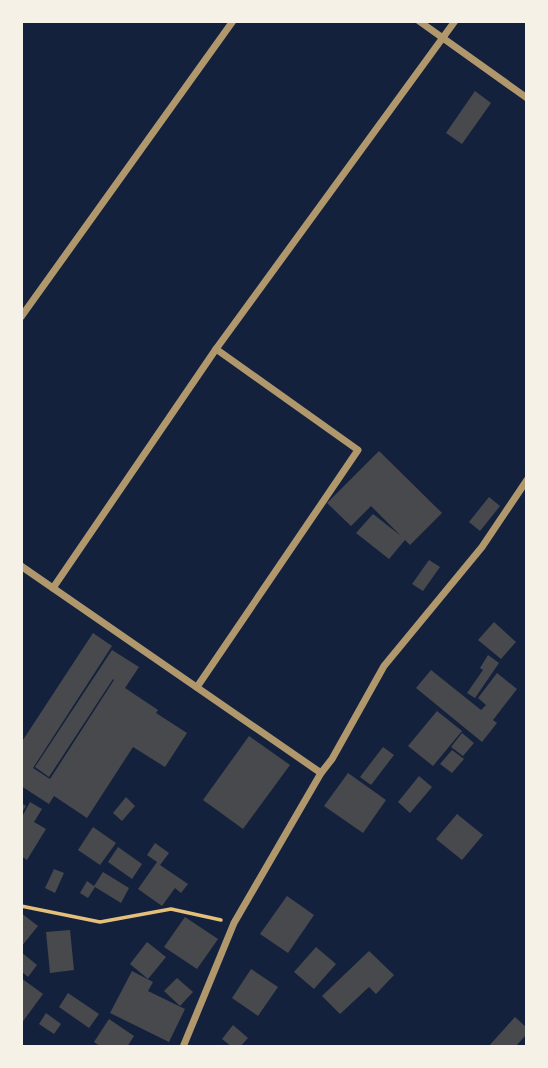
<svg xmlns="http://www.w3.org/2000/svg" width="548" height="1068" viewBox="0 0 548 1068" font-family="'Noto Sans',sans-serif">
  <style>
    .building { fill: #48494c }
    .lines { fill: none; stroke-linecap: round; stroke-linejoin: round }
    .path { stroke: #e5c07b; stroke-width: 3.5 }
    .minor { stroke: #b1986c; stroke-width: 7 }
  </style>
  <rect width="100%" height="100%" fill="#14213d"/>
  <g class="building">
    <path d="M475,91L491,103L462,144L446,133Z"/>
    <path d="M379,451L442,513L410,545L405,540L389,559L356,533L373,514L401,536L371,506L351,526L327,503Z"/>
    <path d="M489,497L500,506L480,531L469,522Z"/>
    <path d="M429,560L440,567L423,591L412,584Z"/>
    <path d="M494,622L516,642L501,659L478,640Z"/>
    <path d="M93,633L112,646L33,768L50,779L114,680L113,679L49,777L35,767L112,650L139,667L125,688L158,710L156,713L187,733L165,767L133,747L87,818L54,796L49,804L21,786V743Z"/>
    <path d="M488,655L499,663L475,698L467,693L483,670L480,668Z"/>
    <path d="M431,670L481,710L486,705L478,698L497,673L517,689L493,720L497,723L482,742L416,688Z"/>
    <path d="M437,711L462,731L433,766L408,746Z"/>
    <path d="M462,733L474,743L463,756L451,747Z"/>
    <path d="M249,736L290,765L243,829L203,800Z"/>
    <path d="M383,747L394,755L371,785L360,777Z"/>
    <path d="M452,750L464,759L452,773L440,764Z"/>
    <path d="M348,773L386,800L363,833L324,806Z"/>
    <path d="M419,776L432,787L410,813L398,802Z"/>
    <path d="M126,797L135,806L122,821L113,813Z"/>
    <path d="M30,802L42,809L34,822L46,829L27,860L21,856V803L26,806L21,814L23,815Z"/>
    <path d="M457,814L483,835L462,860L436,839Z"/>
    <path d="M93,827L116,843L100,865L78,850Z"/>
    <path d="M155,843L169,853L160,865L188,884L181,893L175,888L162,906L138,889L157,862L147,855Z"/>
    <path d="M118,847L142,864L132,879L108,862Z"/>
    <path d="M54,869L64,873L55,893L45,888Z"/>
    <path d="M103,872L129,888L121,903L95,887L88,898L80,893L87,881L94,886Z"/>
    <path d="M287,896L314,915L288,953L260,934Z"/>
    <path d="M21,913L38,926L21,947Z"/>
    <path d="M185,917L218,939L197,969L164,947Z"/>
    <path d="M70,930L74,970L50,973L46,932Z"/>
    <path d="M147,942L166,957L148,979L130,964Z"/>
    <path d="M316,947L336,964L314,989L294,972Z"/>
    <path d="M369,951L394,975L376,994L369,987L340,1014L322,996Z"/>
    <path d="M21,952L37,965L28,977L21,971Z"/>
    <path d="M251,969L278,987L258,1016L232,998Z"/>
    <path d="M132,971L153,982L148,991L185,1009L169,1042L110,1013Z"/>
    <path d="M21,978L43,994L21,1024Z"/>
    <path d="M177,978L193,992L180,1006L164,991Z"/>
    <path d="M68,993L99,1014L89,1028L59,1007Z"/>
    <path d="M46,1013L61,1024L54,1034L39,1024Z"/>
    <path d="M515,1017L527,1028V1034L515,1047H488Z"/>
    <path d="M109,1019L134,1036L127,1047H101L94,1042Z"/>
    <path d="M233,1025L248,1038L240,1047H232L222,1039Z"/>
  </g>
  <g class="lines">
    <path class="path" d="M21,906L100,922L171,909L221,920"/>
    <g class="minor">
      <path d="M419,21L527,98"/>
      <path d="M21,317L233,21"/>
      <path d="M21,566L321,773"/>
      <path d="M53,588L216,349L455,21"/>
      <path d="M197,687L358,450L216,349"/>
      <path d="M183,1047L234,923L321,773L332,759L384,666L482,547L527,480"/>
    </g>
  </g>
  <rect width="548" height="1068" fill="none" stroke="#f6f1e7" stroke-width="46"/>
</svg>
